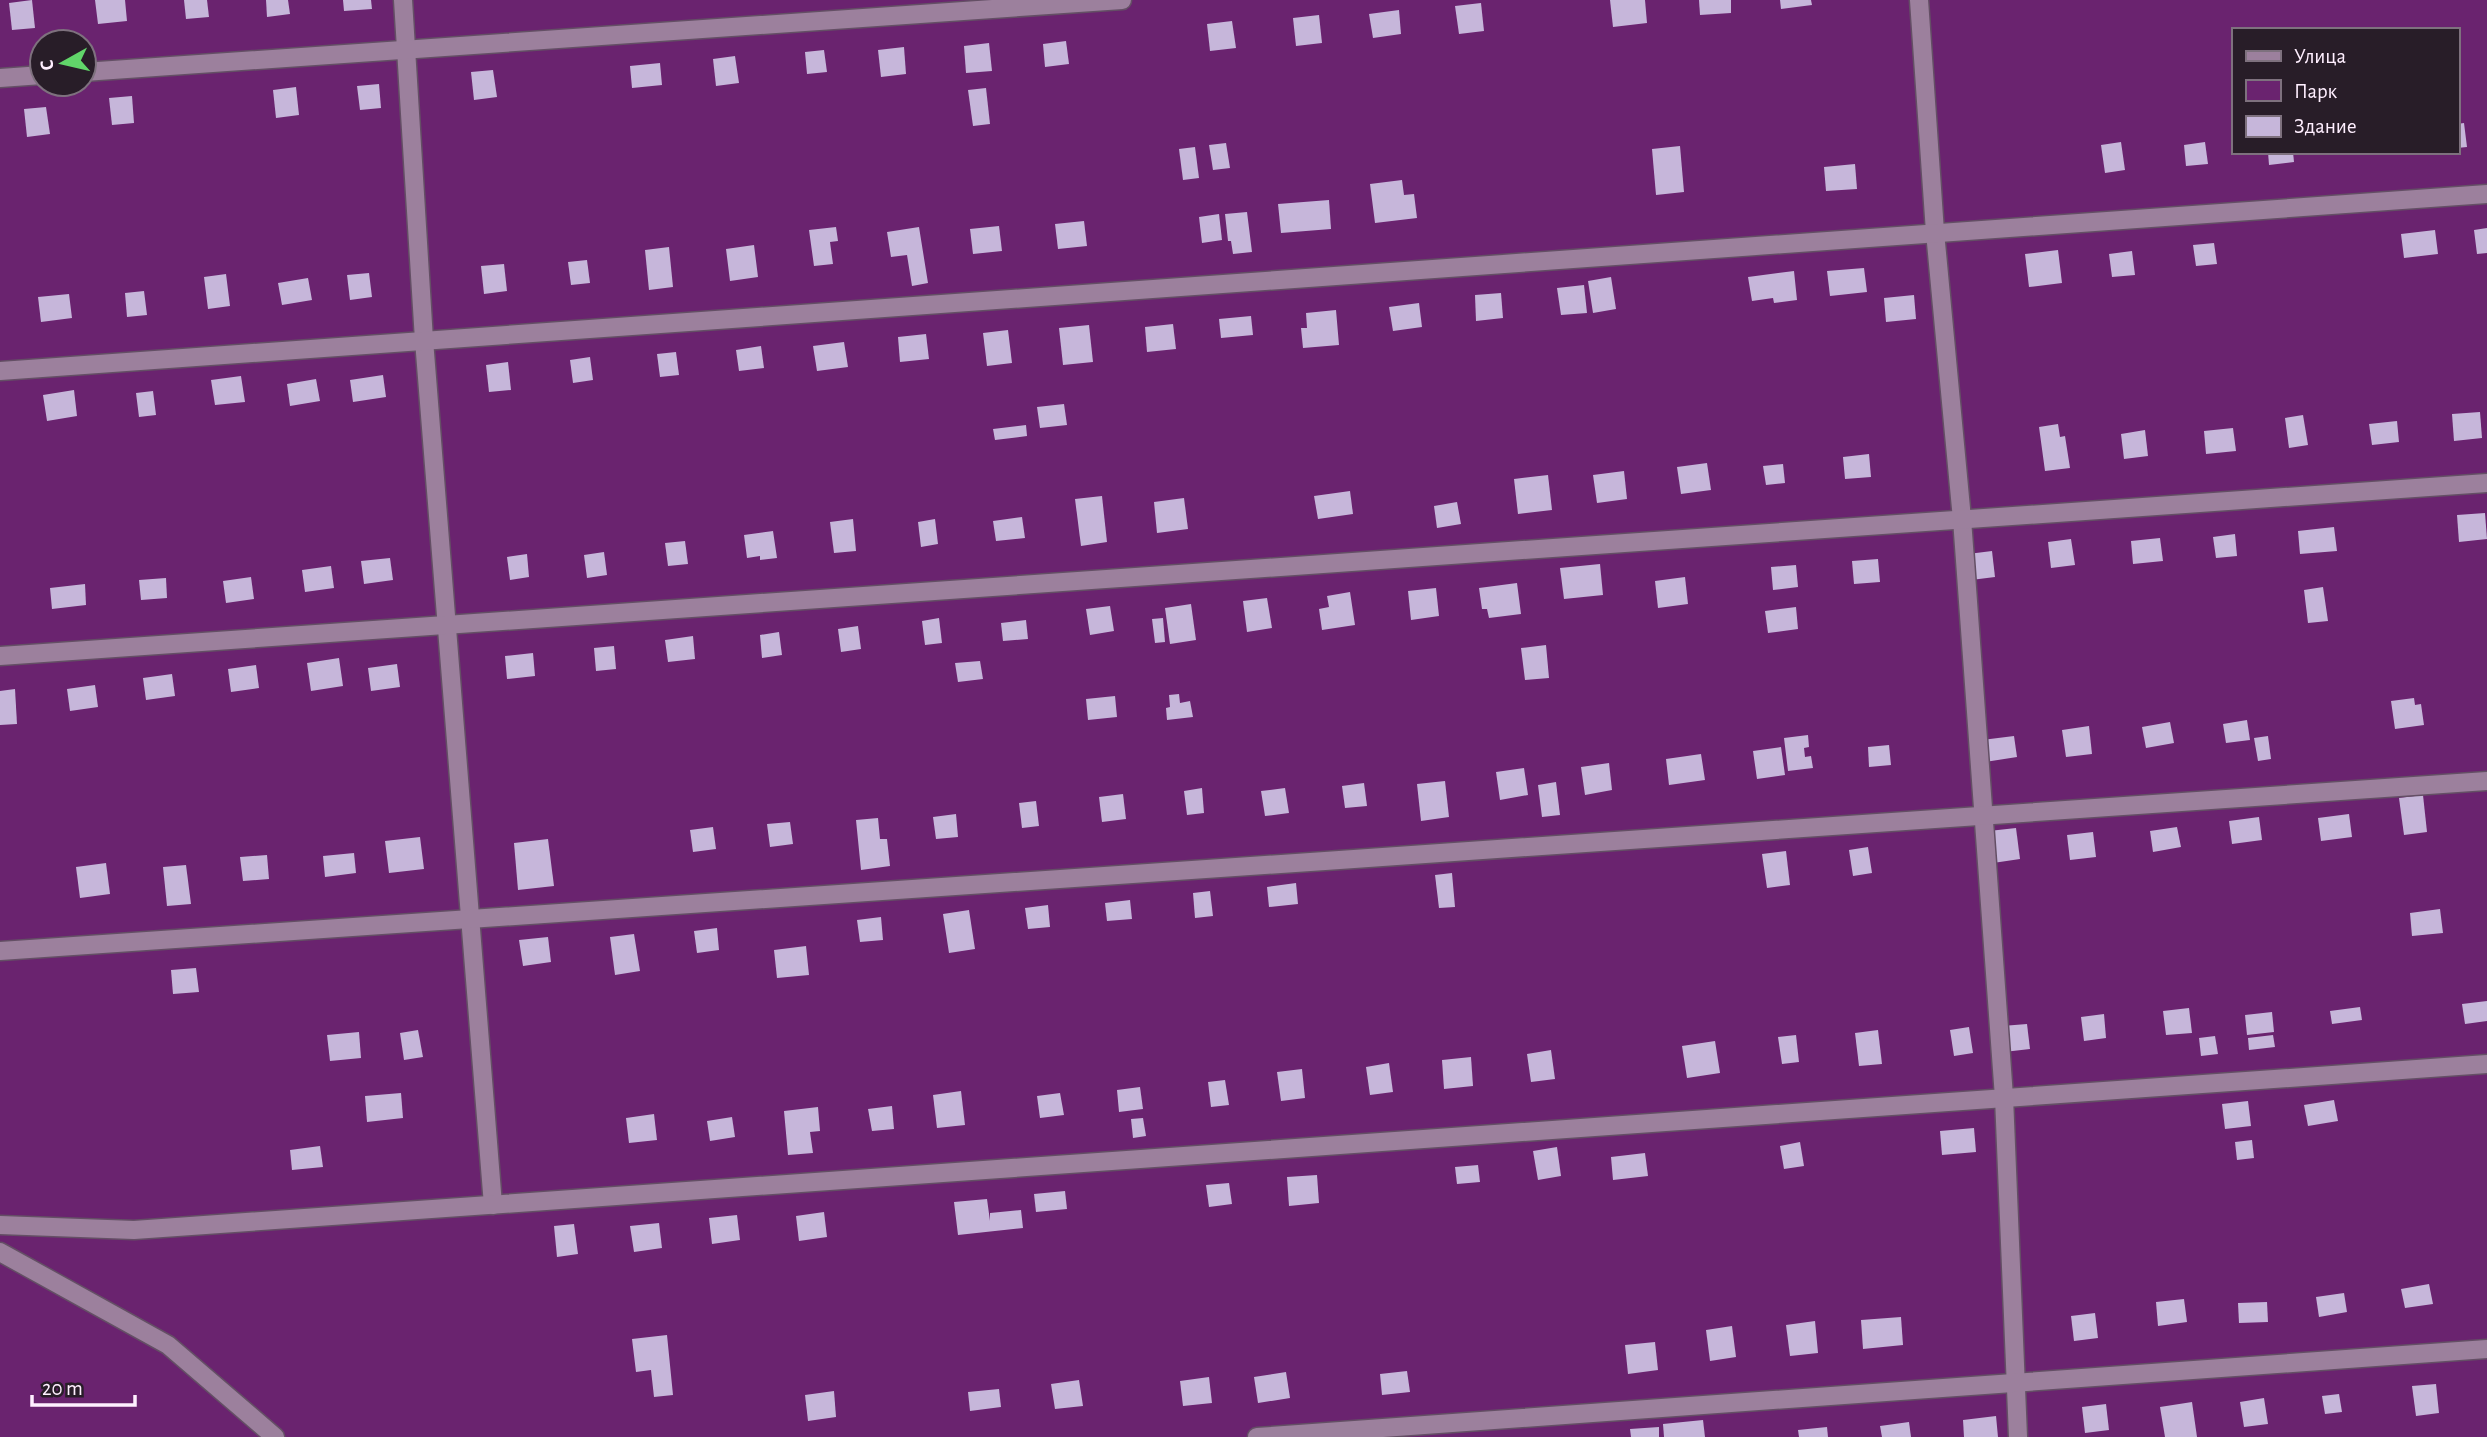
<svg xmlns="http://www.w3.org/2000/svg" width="2487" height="1437" viewBox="0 0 2487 1437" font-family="'Alegreya Sans',sans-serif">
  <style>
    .green { fill: #6a236f; fill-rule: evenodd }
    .building { fill: #c6b6da }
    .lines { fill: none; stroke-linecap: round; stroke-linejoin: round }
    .minor-casing { stroke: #644f65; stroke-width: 21 }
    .minor { stroke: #9c809d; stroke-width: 18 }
  </style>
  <rect width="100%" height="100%" fill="#48304a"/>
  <path class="green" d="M0,0H2487V1437H0ZM2233,30H2457V152H2233ZM42,42H84V84H42Z"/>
  <g class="building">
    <path d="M32,0L35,28L12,30L9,3Z"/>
    <path d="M95,0H125L127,21L98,24Z"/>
    <path d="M184,0H207L209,17L186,19Z"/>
    <path d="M266,0H288L290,14L267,17Z"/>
    <path d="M343,0H371L372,9L344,11Z"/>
    <path d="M1610,0H1645L1647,23L1613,27Z"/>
    <path d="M1699,0H1731V13L1700,15Z"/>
    <path d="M1780,0H1811L1812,5L1781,9Z"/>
    <path d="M1481,3L1484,31L1459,34L1455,6Z"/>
    <path d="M1399,10L1401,34L1373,38L1369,14Z"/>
    <path d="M1319,15L1322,43L1296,46L1293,18Z"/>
    <path d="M1232,21L1236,48L1210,51L1207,24Z"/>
    <path d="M1066,41L1069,64L1045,67L1043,44Z"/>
    <path d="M989,43L992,71L966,73L964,46Z"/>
    <path d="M904,47L906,74L881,77L878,50Z"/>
    <path d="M824,50L827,72L807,74L805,52Z"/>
    <path d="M735,56L739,83L716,86L713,59Z"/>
    <path d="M660,63L662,85L632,88L630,66Z"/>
    <path d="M493,70L497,97L474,100L471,72Z"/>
    <path d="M379,84L381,108L360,110L357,86Z"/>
    <path d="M296,87L299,115L276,118L273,90Z"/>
    <path d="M986,88L990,124L973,126L968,90Z"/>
    <path d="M132,96L134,123L112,125L109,98Z"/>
    <path d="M46,107L50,134L27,137L24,109Z"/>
    <path d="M2464,123L2467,147L2457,148V124Z"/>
    <path d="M2121,142L2125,170L2105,173L2101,145Z"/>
    <path d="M2205,142L2208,164L2186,166L2184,145Z"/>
    <path d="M1226,143L1230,168L1213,170L1209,145Z"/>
    <path d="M1680,146L1684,192L1656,195L1652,149Z"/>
    <path d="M1195,147L1199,178L1183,180L1179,149Z"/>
    <path d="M2268,152H2293L2294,162L2269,165Z"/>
    <path d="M1855,164L1857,189L1826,191L1824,167Z"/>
    <path d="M1402,180L1404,195L1414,194L1417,218L1375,223L1370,184Z"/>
    <path d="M1329,200L1331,229L1281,233L1278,204Z"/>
    <path d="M1247,212L1252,252L1233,254L1231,241H1228L1225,214Z"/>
    <path d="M1219,214L1222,240L1202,243L1199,217Z"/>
    <path d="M1084,221L1087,246L1058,249L1055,224Z"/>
    <path d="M999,226L1002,251L973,254L970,229Z"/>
    <path d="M836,227L838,241L830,242L833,264L814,266L809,230Z"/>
    <path d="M919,227L928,283L912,286L907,255L891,257L887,232Z"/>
    <path d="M2487,228V253L2477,254L2474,230Z"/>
    <path d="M2435,230L2438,254L2404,258L2401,234Z"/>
    <path d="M2214,243L2217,264L2196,266L2193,245Z"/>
    <path d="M754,245L758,277L730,281L726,249Z"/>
    <path d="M669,247L673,287L649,290L645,250Z"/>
    <path d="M2058,250L2062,283L2029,287L2025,254Z"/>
    <path d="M2132,251L2135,275L2112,277L2109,254Z"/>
    <path d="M587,260L590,283L571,285L568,262Z"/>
    <path d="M504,264L507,291L484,294L481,266Z"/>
    <path d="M1864,268L1867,292L1830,296L1827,271Z"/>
    <path d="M1794,271L1797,300L1774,303L1773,298L1752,301L1748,277Z"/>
    <path d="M369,273L372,297L350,300L347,275Z"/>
    <path d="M226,274L230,306L208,309L204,277Z"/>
    <path d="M1611,277L1616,309L1593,313L1588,281Z"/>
    <path d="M308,278L312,300L282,305L278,283Z"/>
    <path d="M1584,285L1587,313L1561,315L1557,288Z"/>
    <path d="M144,291L147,315L127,317L125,293Z"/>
    <path d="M1501,293L1503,318L1476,321L1475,295Z"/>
    <path d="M69,294L72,318L41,322L38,297Z"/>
    <path d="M1914,295L1916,319L1886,322L1884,298Z"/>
    <path d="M1419,303L1422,327L1393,331L1389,307Z"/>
    <path d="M1336,310L1339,345L1303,348L1301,328H1307L1306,313Z"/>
    <path d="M1251,316L1253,335L1221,338L1219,319Z"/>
    <path d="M1173,324L1176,349L1147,352L1145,327Z"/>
    <path d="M1089,325L1093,362L1063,365L1059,328Z"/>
    <path d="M1008,330L1012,363L987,366L983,333Z"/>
    <path d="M926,334L929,359L900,362L898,337Z"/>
    <path d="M844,342L848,367L817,371L813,346Z"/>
    <path d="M761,346L764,368L739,371L736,350Z"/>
    <path d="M676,352L679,375L660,377L657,354Z"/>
    <path d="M590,357L593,380L573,383L570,360Z"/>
    <path d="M508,362L511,390L489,392L486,365Z"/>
    <path d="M383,375L386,397L353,402L350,380Z"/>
    <path d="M241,376L245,402L215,405L211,380Z"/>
    <path d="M316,379L320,401L290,406L287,384Z"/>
    <path d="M74,390L77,416L47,421L43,395Z"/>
    <path d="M153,391L156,415L139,417L136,393Z"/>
    <path d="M1064,404L1067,425L1040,428L1037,407Z"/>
    <path d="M2480,412L2482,438L2454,441L2452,414Z"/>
    <path d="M2303,415L2308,445L2289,448L2285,418Z"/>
    <path d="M2397,421L2399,442L2372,445L2369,424Z"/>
    <path d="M2058,424L2060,437L2065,436L2070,468L2045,471L2039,427Z"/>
    <path d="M1026,425L1027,436L995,440L993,429Z"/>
    <path d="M2233,428L2236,451L2206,454L2204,431Z"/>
    <path d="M2145,430L2148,456L2124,459L2121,434Z"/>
    <path d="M1869,454L1871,477L1845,479L1843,457Z"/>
    <path d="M1707,463L1711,490L1681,494L1677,467Z"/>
    <path d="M1783,464L1785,483L1766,485L1763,466Z"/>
    <path d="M1624,471L1627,499L1597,503L1593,475Z"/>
    <path d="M1548,475L1552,510L1518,514L1514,479Z"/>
    <path d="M1350,491L1353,514L1318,519L1314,496Z"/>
    <path d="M1102,496L1107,542L1081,546L1075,499Z"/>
    <path d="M1184,498L1188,529L1157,533L1154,502Z"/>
    <path d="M1457,502L1461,524L1437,528L1434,506Z"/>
    <path d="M2485,513L2487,539L2459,542L2457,515Z"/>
    <path d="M1022,517L1025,538L996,541L993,521Z"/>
    <path d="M853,519L856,551L834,553L830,522Z"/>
    <path d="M935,519L938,544L921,547L918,522Z"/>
    <path d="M2334,527L2337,551L2300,554L2298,531Z"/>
    <path d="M773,531L777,558L760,560V556L747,558L744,535Z"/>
    <path d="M2235,534L2237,556L2216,558L2213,537Z"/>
    <path d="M2160,538L2163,561L2133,564L2131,541Z"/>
    <path d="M2071,539L2075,565L2051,568L2048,542Z"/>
    <path d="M685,541L688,564L668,566L665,543Z"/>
    <path d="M1992,551L1995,577L1971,580L1968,554Z"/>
    <path d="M604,552L607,575L587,578L584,555Z"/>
    <path d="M527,554L529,577L510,580L507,557Z"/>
    <path d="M390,558L393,580L364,584L361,561Z"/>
    <path d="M1878,559L1880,582L1854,584L1852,561Z"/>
    <path d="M1600,564L1603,595L1564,599L1560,568Z"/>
    <path d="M1796,565L1798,587L1773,590L1771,567Z"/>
    <path d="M331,566L334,588L305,592L302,570Z"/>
    <path d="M251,577L254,599L226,603L223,581Z"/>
    <path d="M1685,577L1688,604L1658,608L1655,581Z"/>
    <path d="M166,578L167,598L141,600L139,580Z"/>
    <path d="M1517,583L1521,614L1489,618L1487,609H1482L1479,588Z"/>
    <path d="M85,584L86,605L52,609L50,588Z"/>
    <path d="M2323,587L2328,621L2308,623L2304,590Z"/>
    <path d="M1436,588L1439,616L1411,620L1408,591Z"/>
    <path d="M1350,592L1355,625L1322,630L1319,609L1329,607L1327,596Z"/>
    <path d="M1267,598L1272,628L1247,632L1243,601Z"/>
    <path d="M1191,604L1196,640L1170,644L1165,608Z"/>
    <path d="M1110,606L1114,631L1090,635L1086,609Z"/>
    <path d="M1796,607L1798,629L1768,633L1765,611Z"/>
    <path d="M939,618L942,643L925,645L922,621Z"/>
    <path d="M1163,618L1165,642L1155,643L1152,619Z"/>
    <path d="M1026,620L1028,639L1003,641L1001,623Z"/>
    <path d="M858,626L861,649L841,652L838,629Z"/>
    <path d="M779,632L782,655L762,658L760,635Z"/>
    <path d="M693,636L695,659L668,662L665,640Z"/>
    <path d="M1546,645L1549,678L1525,680L1521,648Z"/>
    <path d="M614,646L616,669L596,671L594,648Z"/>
    <path d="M533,653L535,676L507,679L505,656Z"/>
    <path d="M339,658L343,686L311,691L307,663Z"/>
    <path d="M980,661L983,679L958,682L955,663Z"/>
    <path d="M397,664L400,687L371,691L368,668Z"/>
    <path d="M256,665L259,688L231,692L228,669Z"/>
    <path d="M172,674L175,696L146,700L143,678Z"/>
    <path d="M95,685L98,707L70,711L67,689Z"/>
    <path d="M15,689L17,724L0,725V691Z"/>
    <path d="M1179,694L1180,703L1190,701L1193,717L1167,720L1166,708L1170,707L1169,695Z"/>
    <path d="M1115,696L1117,717L1088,720L1086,699Z"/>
    <path d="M2414,698L2415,705L2421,704L2424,725L2395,729L2391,701Z"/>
    <path d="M2247,720L2250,740L2226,743L2223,724Z"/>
    <path d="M2170,722L2174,743L2146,748L2142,727Z"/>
    <path d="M2089,726L2092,754L2066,757L2062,730Z"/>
    <path d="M1808,735L1809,747L1804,748L1805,757L1811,756L1813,768L1788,771L1784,738Z"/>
    <path d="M2014,736L2017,757L1985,762L1982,740Z"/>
    <path d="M2268,736L2271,759L2258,761L2254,738Z"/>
    <path d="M1889,745L1891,765L1869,767L1868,747Z"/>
    <path d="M1781,747L1785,775L1757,779L1753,751Z"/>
    <path d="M1701,754L1705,780L1669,785L1666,759Z"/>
    <path d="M1609,763L1612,790L1585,795L1581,767Z"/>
    <path d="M1524,768L1528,795L1500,800L1496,772Z"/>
    <path d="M1445,781L1449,817L1421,821L1417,784Z"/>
    <path d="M1556,782L1560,815L1542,817L1538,785Z"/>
    <path d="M1364,783L1367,806L1345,808L1342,786Z"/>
    <path d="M1202,788L1204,813L1187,815L1184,791Z"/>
    <path d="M1285,788L1289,813L1265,816L1261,791Z"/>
    <path d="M1123,794L1126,819L1102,822L1099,797Z"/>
    <path d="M2423,795L2427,832L2404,835L2399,798Z"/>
    <path d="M1036,801L1039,826L1022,828L1019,803Z"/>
    <path d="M956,814L958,837L936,839L933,817Z"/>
    <path d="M2349,814L2352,837L2321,841L2318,818Z"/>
    <path d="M2259,817L2262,840L2232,844L2229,821Z"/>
    <path d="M878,818L880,839H887L890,866L861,870L856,820Z"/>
    <path d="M790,822L793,844L770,847L767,824Z"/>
    <path d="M713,827L716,849L693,852L690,830Z"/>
    <path d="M2177,827L2181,847L2153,852L2150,831Z"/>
    <path d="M2016,828L2020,859L1993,863L1989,831Z"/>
    <path d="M2093,832L2096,857L2070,860L2067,835Z"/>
    <path d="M420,837L424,869L389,873L385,841Z"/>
    <path d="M548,839L554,886L518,890L514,843Z"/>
    <path d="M1868,847L1872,873L1853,876L1849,850Z"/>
    <path d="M1786,851L1790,885L1767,888L1762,854Z"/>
    <path d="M354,853L356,873L325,877L323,856Z"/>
    <path d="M267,855L269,879L243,881L240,857Z"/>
    <path d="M106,863L110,894L80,898L76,867Z"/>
    <path d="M186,865L191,904L167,906L163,867Z"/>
    <path d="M1452,873L1455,907L1439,908L1435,875Z"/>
    <path d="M1296,883L1298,904L1269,907L1267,887Z"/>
    <path d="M1210,891L1213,916L1195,918L1193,893Z"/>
    <path d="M1130,900L1132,919L1107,921L1105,903Z"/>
    <path d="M1048,905L1050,927L1028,929L1025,908Z"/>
    <path d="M2440,909L2443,933L2412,936L2410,913Z"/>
    <path d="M969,910L975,949L949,953L943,914Z"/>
    <path d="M881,917L883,940L860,942L857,920Z"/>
    <path d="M717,928L719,950L697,953L694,931Z"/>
    <path d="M634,934L640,971L615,975L610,937Z"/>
    <path d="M548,937L551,962L523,966L519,940Z"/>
    <path d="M806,946L809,975L777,978L774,950Z"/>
    <path d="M196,968L199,992L173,994L171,970Z"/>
    <path d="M2487,1001V1021L2465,1024L2462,1004Z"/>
    <path d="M2360,1007L2362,1020L2332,1024L2330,1011Z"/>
    <path d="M2189,1008L2192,1033L2166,1035L2163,1011Z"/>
    <path d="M2272,1012L2274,1032L2247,1035L2245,1015Z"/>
    <path d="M2104,1014L2106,1038L2084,1041L2081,1017Z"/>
    <path d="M2027,1024L2030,1049L2004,1052L2002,1026Z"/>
    <path d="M1969,1027L1973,1053L1954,1056L1950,1030Z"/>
    <path d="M418,1030L423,1057L404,1060L400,1033Z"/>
    <path d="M1878,1030L1882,1064L1859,1066L1855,1033Z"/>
    <path d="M359,1032L361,1058L330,1061L327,1035Z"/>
    <path d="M1796,1035L1799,1062L1782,1064L1778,1037Z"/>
    <path d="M2273,1035L2275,1047L2249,1050L2248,1038Z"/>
    <path d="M2215,1036L2218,1054L2201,1056L2199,1038Z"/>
    <path d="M1715,1041L1720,1073L1687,1078L1682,1046Z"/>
    <path d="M1551,1050L1555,1079L1531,1082L1527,1054Z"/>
    <path d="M1471,1057L1473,1086L1444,1089L1442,1060Z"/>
    <path d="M1389,1063L1393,1092L1370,1095L1366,1067Z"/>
    <path d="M1302,1069L1305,1098L1281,1101L1277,1072Z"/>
    <path d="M1225,1080L1229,1105L1211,1107L1208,1082Z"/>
    <path d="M1140,1087L1143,1109L1119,1112L1117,1090Z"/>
    <path d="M961,1091L965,1125L937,1128L933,1095Z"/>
    <path d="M401,1093L403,1118L367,1122L365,1096Z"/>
    <path d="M1060,1093L1064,1115L1040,1118L1037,1096Z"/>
    <path d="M2334,1100L2338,1121L2308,1126L2304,1105Z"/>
    <path d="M2248,1101L2251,1126L2225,1129L2222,1104Z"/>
    <path d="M892,1106L894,1129L872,1131L868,1109Z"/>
    <path d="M818,1107L820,1131L810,1132L813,1153L788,1155L784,1111Z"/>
    <path d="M654,1114L657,1140L629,1143L626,1118Z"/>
    <path d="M732,1117L735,1137L710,1141L707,1121Z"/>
    <path d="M1143,1118L1146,1136L1133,1138L1131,1119Z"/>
    <path d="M1974,1128L1976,1152L1942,1155L1940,1131Z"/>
    <path d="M2252,1140L2254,1158L2237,1160L2235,1142Z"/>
    <path d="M1800,1142L1804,1166L1784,1169L1780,1146Z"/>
    <path d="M320,1146L323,1167L292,1170L290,1150Z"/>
    <path d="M1557,1147L1561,1176L1538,1180L1533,1151Z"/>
    <path d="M1645,1153L1648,1176L1613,1180L1611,1157Z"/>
    <path d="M1478,1165L1480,1182L1457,1184L1455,1167Z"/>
    <path d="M1317,1175L1319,1203L1289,1206L1287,1177Z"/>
    <path d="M1229,1183L1232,1204L1209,1207L1206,1185Z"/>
    <path d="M1065,1191L1067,1209L1036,1212L1034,1194Z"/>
    <path d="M987,1199L990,1221V1213L1021,1210L1023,1228L958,1235L954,1202Z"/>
    <path d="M824,1212L827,1237L799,1241L796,1216Z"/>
    <path d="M737,1215L740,1240L712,1244L709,1218Z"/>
    <path d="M659,1223L662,1248L634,1252L630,1226Z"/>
    <path d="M574,1224L578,1254L557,1257L554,1226Z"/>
    <path d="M2429,1284L2433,1304L2405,1308L2401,1289Z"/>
    <path d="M2344,1293L2347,1312L2319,1317L2316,1297Z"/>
    <path d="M2184,1299L2187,1322L2158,1326L2156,1302Z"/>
    <path d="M2267,1302L2268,1322L2239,1323L2238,1303Z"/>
    <path d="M2095,1313L2098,1338L2074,1341L2071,1316Z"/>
    <path d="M1901,1317L1903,1345L1863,1349L1861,1320Z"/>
    <path d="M1815,1321L1818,1353L1790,1356L1786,1325Z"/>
    <path d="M1732,1326L1736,1357L1710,1361L1706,1330Z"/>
    <path d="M667,1335L673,1395L654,1397L651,1370L636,1372L632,1339Z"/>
    <path d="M1655,1342L1658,1370L1628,1374L1625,1345Z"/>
    <path d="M1407,1371L1410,1392L1382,1395L1380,1374Z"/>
    <path d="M1286,1372L1290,1398L1258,1403L1254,1377Z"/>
    <path d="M1209,1377L1212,1403L1183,1406L1180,1381Z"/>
    <path d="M1079,1380L1083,1406L1055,1409L1051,1384Z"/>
    <path d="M2436,1384L2439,1413L2416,1416L2412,1386Z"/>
    <path d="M999,1389L1001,1407L970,1411L968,1392Z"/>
    <path d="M834,1391L836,1417L808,1421L805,1395Z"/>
    <path d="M2339,1394L2342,1412L2325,1414L2322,1396Z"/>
    <path d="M2264,1398L2268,1424L2244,1427L2240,1402Z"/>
    <path d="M2192,1402L2197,1437H2165L2160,1407Z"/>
    <path d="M2106,1404L2109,1430L2085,1433L2082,1407Z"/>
    <path d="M1996,1416L1998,1437H1964L1963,1420Z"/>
    <path d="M1703,1420L1705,1437H1664L1663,1424Z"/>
    <path d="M1909,1422L1911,1437H1882L1880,1426Z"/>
    <path d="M1659,1427V1437H1631L1630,1429Z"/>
    <path d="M1827,1427L1828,1437H1799L1798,1430Z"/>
  </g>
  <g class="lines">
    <g class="minor-casing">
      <g id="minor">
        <path d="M403,0L424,340L493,1205"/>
        <path d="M1919,0L1935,232L1962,519L2004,1097L2018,1437"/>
        <path d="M84,72L1122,0"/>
        <path d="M0,78L42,75"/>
        <path d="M0,371L2487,194"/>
        <path d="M0,656L2487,483"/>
        <path d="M0,951C829,900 1658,834 2487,781"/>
        <path d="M0,1225L134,1230L2487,1064"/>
        <path d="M0,1252L168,1345L275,1437"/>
        <path d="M1257,1437L2487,1349"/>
      </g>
    </g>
    <use href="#minor" class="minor"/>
  </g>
  <rect x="2232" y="28" width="228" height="126" fill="#281d28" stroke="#7e717e" stroke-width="2"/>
  <rect x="2246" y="51" width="35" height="10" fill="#9c809d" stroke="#7e717e" stroke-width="2"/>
  <text x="2294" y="63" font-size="21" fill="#ffefff">Улица</text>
  <rect x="2246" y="80" width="35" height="21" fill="#6a236f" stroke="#7e717e" stroke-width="2"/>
  <text x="2294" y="98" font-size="21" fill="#ffefff">Парк</text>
  <rect x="2246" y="116" width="35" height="21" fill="#c6b6da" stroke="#7e717e" stroke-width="2"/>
  <text x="2294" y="133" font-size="21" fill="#ffefff">Здание</text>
  <g transform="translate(63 63) rotate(262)"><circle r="33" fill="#281d28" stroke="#7e717e" stroke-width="2"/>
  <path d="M0-5L12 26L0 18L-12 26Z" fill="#61d56a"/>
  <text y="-10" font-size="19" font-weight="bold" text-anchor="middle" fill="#ffefff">С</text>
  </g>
  <path d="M32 1395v10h103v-10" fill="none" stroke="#ffefff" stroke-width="3.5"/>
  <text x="42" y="1395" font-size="21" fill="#ffefff" stroke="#281d28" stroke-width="5" paint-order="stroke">20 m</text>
</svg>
